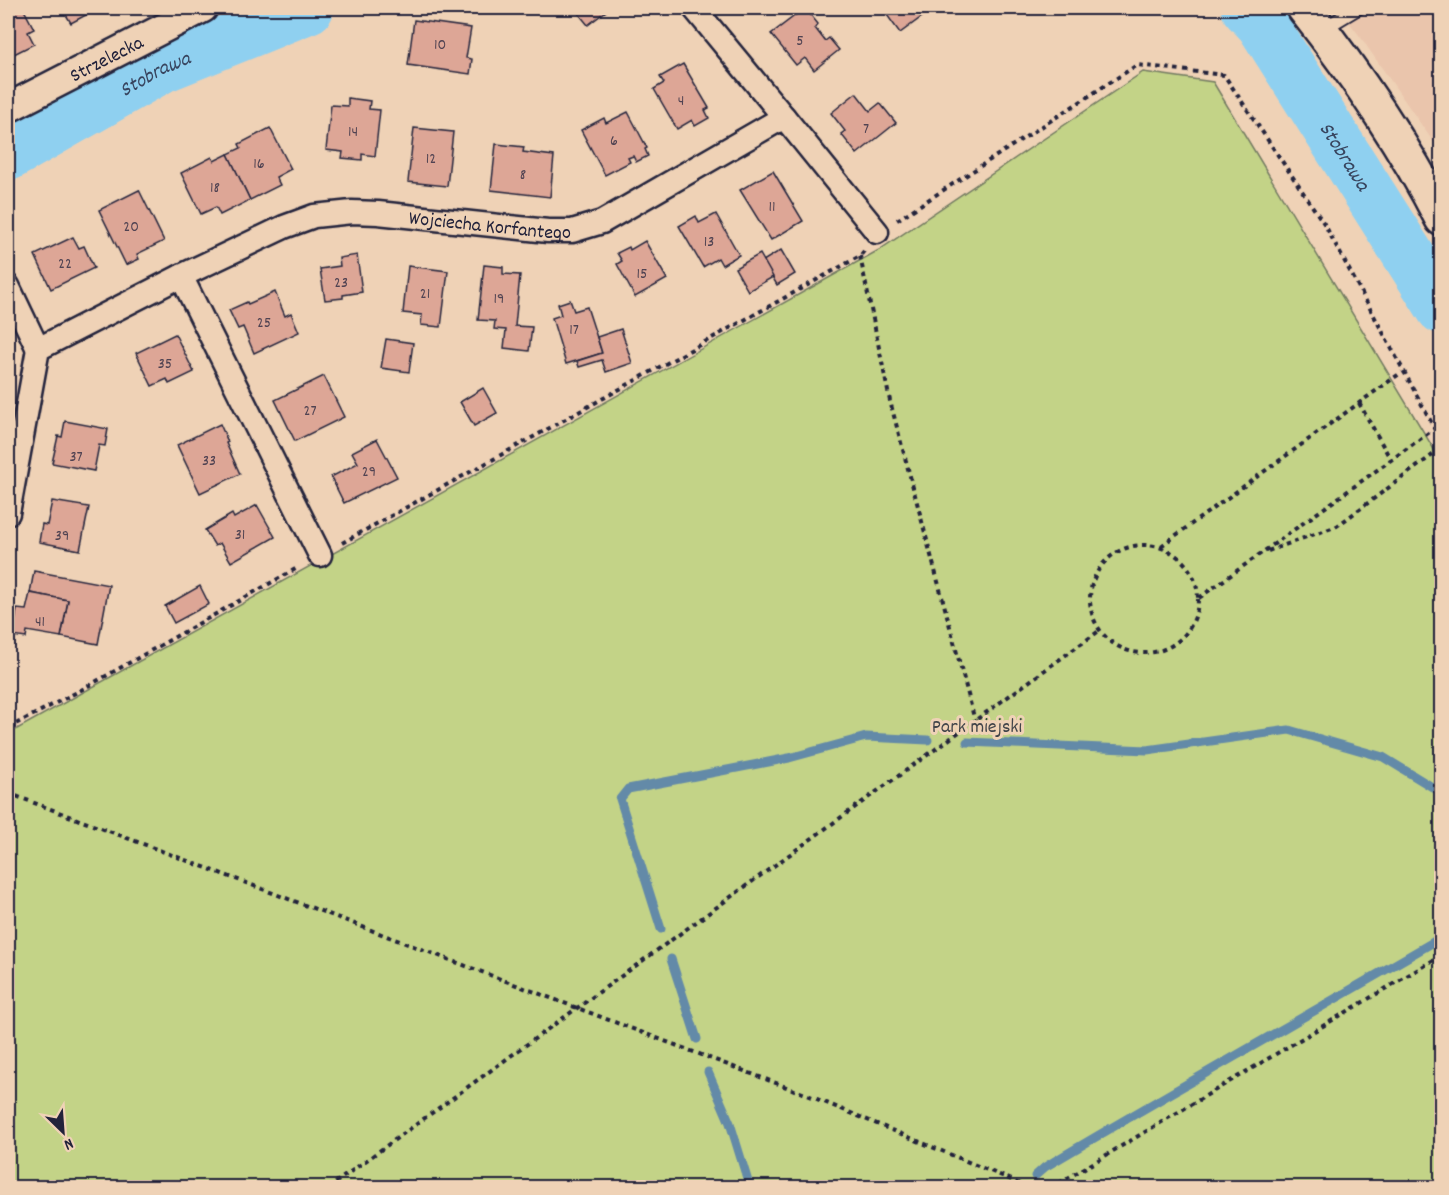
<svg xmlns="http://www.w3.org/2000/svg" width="1449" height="1195" viewBox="0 0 1449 1195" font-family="Dekko,sans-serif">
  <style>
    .built { fill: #eac5ac }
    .green { fill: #c3d387; stroke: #727a61; stroke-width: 1.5 }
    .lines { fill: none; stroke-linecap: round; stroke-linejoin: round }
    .stream { stroke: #638aa8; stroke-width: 9 }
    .river { stroke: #8fd0f0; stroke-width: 52 }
    .building { fill: #dda696; stroke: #22223b; stroke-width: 1.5 }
    .service-casing { stroke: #22223b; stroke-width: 16 }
    .minor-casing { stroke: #22223b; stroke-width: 27 }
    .tertiary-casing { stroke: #22223b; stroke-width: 33 }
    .secondary-casing { stroke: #22223b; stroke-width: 38 }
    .path { stroke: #22223b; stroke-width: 4; stroke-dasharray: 4.5 4.5; stroke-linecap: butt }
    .service { stroke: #efd2b6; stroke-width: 12 }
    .minor { stroke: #efd2b6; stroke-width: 22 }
    .tertiary { stroke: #efd2b6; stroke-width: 28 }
    .secondary { stroke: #efd2b6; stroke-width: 33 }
    .labels { text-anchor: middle; stroke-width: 6; stroke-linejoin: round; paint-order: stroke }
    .number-label { font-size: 16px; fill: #514352 }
    .street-label { font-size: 20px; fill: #22223b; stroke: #efd2b6 }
    .park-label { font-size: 20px; fill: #42454a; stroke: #efd2b6 }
    .water-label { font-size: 21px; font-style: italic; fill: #38455f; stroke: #efd2b6 }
  </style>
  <rect width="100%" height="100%" fill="#efd2b6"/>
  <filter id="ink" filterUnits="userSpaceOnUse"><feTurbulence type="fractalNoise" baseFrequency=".0167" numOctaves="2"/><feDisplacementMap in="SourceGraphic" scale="12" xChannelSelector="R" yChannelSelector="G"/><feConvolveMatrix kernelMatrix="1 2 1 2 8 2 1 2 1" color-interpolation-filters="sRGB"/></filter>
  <g filter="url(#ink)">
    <path class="built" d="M1338,8H1441V153L1359,35Z"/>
    <path class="green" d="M1143,72L1213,82L1441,461V1187H8V734L879,250Z"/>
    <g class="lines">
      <g class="stream">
        <path d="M967,742L1147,750L1289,730L1383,757L1442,793"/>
        <path d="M661,929L620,799L628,789L789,758L866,737L928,740"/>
        <path d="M671,959L697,1039"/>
        <path d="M708,1072L730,1123L750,1188"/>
        <path d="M1035,1176L1045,1167C1176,1089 1310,1014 1442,937"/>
      </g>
      <g class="river">
        <path id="s1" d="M1247,8L1262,24L1442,308"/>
        <path id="s2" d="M8,155L162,67L308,8"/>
      </g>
    </g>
    <g class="building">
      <path d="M13,8L17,10L23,8L34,29L28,32L34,44L8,57V10Z"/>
      <path d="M62,8H99L71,23Z"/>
      <path d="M574,8H610L588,25Z"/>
      <path d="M805,8L818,24L815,28L825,41L829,38L839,50L814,70L805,58L796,65L771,34Z"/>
      <path d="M882,8H917L923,16L900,33Z"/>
      <path d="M414,20L471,28L466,58L472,59L470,74L408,65Z"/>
      <path d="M683,64L709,108L705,110L709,118L695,126L692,120L677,129L654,89L664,83L660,77Z"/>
      <path d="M856,93L870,111L880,103L896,123L857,154L841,134L845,131L831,113Z"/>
      <path d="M348,98L370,101L369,109L380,110L375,156L362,154V160L342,158L343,152L326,150L331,105L348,106Z"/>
      <path d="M628,112L647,148L645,149L648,156L636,162L633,156L628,158L630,162L605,175L581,130L604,118L606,123Z"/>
      <path d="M270,128L291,169L276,177L280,185L250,200L228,154L241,148L239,144Z"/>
      <path d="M414,128L453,132L447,186L408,182Z"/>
      <path d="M496,144L524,147L523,152L554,156L550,197L491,190Z"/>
      <path d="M228,154L250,200L220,215L216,207L201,214L181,173L212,157L214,161Z"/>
      <path d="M773,171L803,221L771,240L740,190Z"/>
      <path d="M139,190L164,241L137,254L139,259L126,265L99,210Z"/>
      <path d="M716,214L739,255L722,265L718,258L703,267L679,226L696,216L699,223Z"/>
      <path d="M73,237L79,248L84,246L94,268L51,289L35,255Z"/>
      <path d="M645,241L667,279L635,297L617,264L622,261L617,253L629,247L630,250Z"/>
      <path d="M781,250L795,274L777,285L763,261Z"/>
      <path d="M760,254L773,277L748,291L735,268Z"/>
      <path d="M357,255L362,292L343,295V298L325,300L320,269L340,266L339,258Z"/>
      <path d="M484,265L503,267V274L520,275L515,326L532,327L529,351L504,348L506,330L494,329L495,321L478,320Z"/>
      <path d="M408,266L448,271L441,327L421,325L422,315L403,313Z"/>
      <path d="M275,292L285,316L291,313L299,332L254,353L243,327L238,329L229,310L247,302L248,304Z"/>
      <path d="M570,300L574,311L587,307L602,353L566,364L552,318L561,315L558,304Z"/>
      <path d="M621,329L632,363L606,372L602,360L579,367L577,361L602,353L597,337Z"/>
      <path d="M175,334L194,372L169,384L167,379L152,386L136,353Z"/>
      <path d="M386,339L413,343L409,372L381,368Z"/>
      <path d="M324,376L344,417L295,441L275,400Z"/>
      <path d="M483,388L497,413L474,426L460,402Z"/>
      <path d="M65,421L108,429L105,446L99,445L94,471L52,463L58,436L62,437Z"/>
      <path d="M220,424L228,442L226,443L240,474L200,493L177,445Z"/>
      <path d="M377,439L397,477L344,503L331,477L358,463L352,452Z"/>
      <path d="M52,501L89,507L80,550L39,542L42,524L47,525Z"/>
      <path d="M257,505L275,537L231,562L220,543L215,546L205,530L232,514L234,518Z"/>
      <path d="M34,571L109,585L98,644L61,637L68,600L30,593Z"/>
      <path d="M200,586L209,604L174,623L165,606Z"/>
      <path d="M30,593L68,600L61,637L27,631L26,638L13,636L17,609L26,610Z"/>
    </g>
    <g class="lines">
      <g class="service-casing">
        <path id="service" d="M1323,29L1358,8"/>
      </g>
      <g class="minor-casing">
        <g id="minor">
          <path d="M784,117L877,232"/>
          <path d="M181,276L320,555"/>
          <path d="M8,286L38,349"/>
          <path id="s3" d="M8,513L38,349L181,276L284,227L314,216L352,212L378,213L548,231H572L602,222L784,117L694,8"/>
        </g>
      </g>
      <g class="tertiary-casing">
        <g id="tertiary">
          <path id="s4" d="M8,108L203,8"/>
        </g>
      </g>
      <g class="secondary-casing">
        <path id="secondary" d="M1304,8C1355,73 1404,145 1442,219"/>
      </g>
      <g class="path">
        <path d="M897,220L1137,65L1224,75L1325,225L1442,442"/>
        <path d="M860,256L890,401L975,721"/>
        <path d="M1359,403L1391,460"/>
        <path d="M342,543L860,256L864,251"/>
        <circle cx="1144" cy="599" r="54"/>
        <path d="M1161,546L1402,372"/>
        <path d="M1268,551L1337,526L1442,448"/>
        <path d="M1199,598L1434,429"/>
        <path d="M8,728L81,690L299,567"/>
        <path d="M8,793L805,1094L1014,1181L1026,1188"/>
        <path d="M328,1188L1099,631"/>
        <path d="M1051,1188L1442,955"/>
      </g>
      <use href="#service" class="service"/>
      <use href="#minor" class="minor"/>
      <use href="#tertiary" class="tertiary"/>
      <use href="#secondary" class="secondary"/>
    </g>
  </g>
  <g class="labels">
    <g class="number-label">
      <text x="800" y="45">5</text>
      <text x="440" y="49">10</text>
      <text x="681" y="105">4</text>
      <text x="866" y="133">7</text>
      <text x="353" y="136">14</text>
      <text x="614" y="145">6</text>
      <text x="431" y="163">12</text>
      <text x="259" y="168">16</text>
      <text x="523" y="179">8</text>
      <text x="215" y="192">18</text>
      <text x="772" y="211">11</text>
      <text x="131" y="231">20</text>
      <text x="709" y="246">13</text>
      <text x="65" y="268">22</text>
      <text x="642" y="278">15</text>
      <text x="341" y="287">23</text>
      <text x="425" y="298">21</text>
      <text x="499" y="303">19</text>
      <text x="264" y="327">25</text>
      <text x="574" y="334">17</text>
      <text x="165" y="368">35</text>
      <text x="310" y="415">27</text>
      <text x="76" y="461">37</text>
      <text x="209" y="465">33</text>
      <text x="369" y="476">29</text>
      <text x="240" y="539">31</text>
      <text x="62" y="540">39</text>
      <text x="40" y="626">41</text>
    </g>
    <g class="street-label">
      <text dy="7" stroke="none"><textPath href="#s4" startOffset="110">Strzelecka</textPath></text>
      <text dy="7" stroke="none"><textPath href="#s3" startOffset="650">Wojciecha Korfantego</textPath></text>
    </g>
    <g class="park-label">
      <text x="977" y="732">Park miejski</text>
    </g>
    <g class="water-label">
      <text dy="7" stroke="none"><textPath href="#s2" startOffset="168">Stobrawa</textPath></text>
      <text dy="7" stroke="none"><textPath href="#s1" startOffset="178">Stobrawa</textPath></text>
    </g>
  </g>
  <rect width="1449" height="1195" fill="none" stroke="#efd2b6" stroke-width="30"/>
  <rect x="15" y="15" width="1419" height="1165" fill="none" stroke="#22223b" stroke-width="2" filter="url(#ink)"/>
  <g transform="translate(63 1132) rotate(155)" stroke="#efd2b6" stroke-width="4.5" paint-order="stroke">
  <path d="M0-4.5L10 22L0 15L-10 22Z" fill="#22223b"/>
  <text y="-9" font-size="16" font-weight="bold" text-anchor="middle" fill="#22223b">N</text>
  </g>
</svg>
